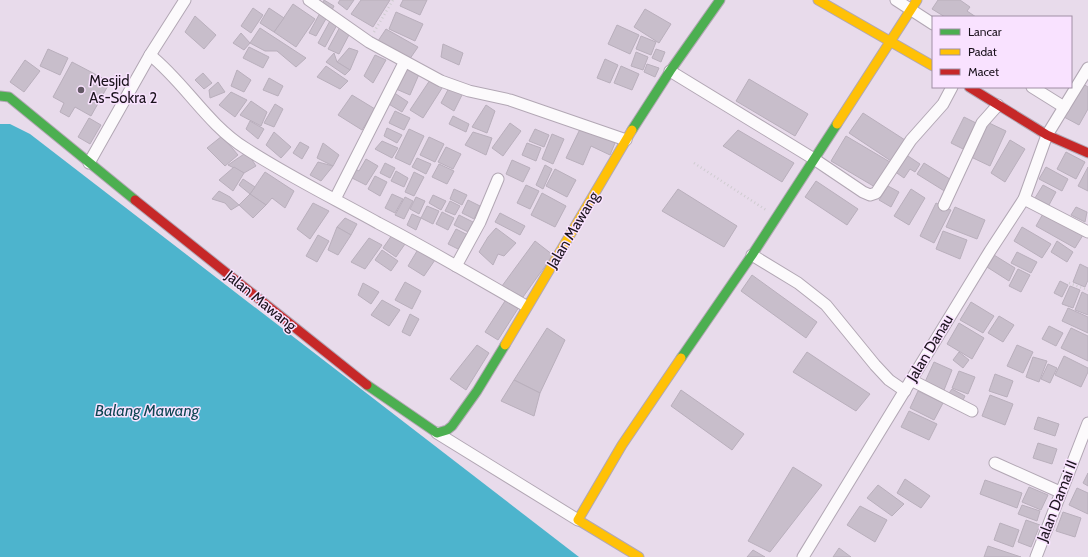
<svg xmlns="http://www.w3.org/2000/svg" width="1088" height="557" viewBox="0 0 1088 557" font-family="Cabin,sans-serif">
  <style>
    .water { fill: #4db4cd }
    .building { fill: #c8becb; stroke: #b9afbc }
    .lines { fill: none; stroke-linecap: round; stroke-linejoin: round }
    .street-casing { stroke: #b2a7b4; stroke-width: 13 }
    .fast-casing { stroke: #b2a7b4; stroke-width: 11 }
    .slow-casing { stroke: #b2a7b4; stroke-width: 11 }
    .jam-casing { stroke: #b2a7b4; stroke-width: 11 }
    .path { stroke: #cfccd0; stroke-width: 2.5; stroke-dasharray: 1 3; stroke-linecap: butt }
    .street { stroke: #fcfafc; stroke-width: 11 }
    .fast { stroke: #4caf50; stroke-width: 9 }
    .slow { stroke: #ffc107; stroke-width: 9 }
    .jam { stroke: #c62828; stroke-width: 9 }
    .poi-dot { fill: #635965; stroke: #f9e2ff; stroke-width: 1.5 }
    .labels { text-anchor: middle; stroke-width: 3; stroke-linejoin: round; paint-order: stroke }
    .poi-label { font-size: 15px; fill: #1b131d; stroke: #f9e2ff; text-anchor: start }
    .street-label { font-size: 15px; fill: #1b131d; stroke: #f9e2ff }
    .water-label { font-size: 16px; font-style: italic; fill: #0d4551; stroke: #f9e2ff }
  </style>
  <rect width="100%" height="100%" fill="#e8dbeb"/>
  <path class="water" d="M0,124H10L30,134L579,557H0Z"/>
  <g class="building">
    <path d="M324,0L334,6L331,12L321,7Z"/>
    <path d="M340,0H354L347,10L338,3Z"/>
    <path d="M361,0H390L373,27L351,14Z"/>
    <path d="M403,0H427L420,15L400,6Z"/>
    <path d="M938,0H960L970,7L967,11L976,17H945L932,9Z"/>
    <path d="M293,4L315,19L296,47L274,32Z"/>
    <path d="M253,8L263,15L251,33L241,26Z"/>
    <path d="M269,8L284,18L274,32L260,23Z"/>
    <path d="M645,9L671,24L659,43L634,27Z"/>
    <path d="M396,12L423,24L415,41L389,29Z"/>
    <path d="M320,13L327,17L316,36L309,33Z"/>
    <path d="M195,16L216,35L204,49L185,32Z"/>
    <path d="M331,19L338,23L325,47L318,43Z"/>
    <path d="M341,25L351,31L339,54L328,49Z"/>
    <path d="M617,25L639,35L630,54L608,44Z"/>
    <path d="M260,28L306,58L296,67L277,51H265L250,43Z"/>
    <path d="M386,29L418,47L407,63L376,44Z"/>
    <path d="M241,33L250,43L244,50L233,43Z"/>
    <path d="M641,36L656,42L651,55L636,49Z"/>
    <path d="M443,44L463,53L459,65L441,57Z"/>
    <path d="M249,47L269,57L263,68L243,58Z"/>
    <path d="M349,48L358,51L350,70L337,62Z"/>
    <path d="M48,49L68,58L60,75L40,66Z"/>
    <path d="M656,49L665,52L661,62L652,58Z"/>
    <path d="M636,52L648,57L643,70L631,66Z"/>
    <path d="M334,53L337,62L350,70L345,75L326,62Z"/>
    <path d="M375,55L386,60L373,83L364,76Z"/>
    <path d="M605,59L618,65L610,83L597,78Z"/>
    <path d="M25,60L40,71L24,92L10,82Z"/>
    <path d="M72,62L110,82L91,116L75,107L69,117L60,112L64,103L53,97Z"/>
    <path d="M647,64L659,68L655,77L644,72Z"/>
    <path d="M326,66L348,81L340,89L317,77Z"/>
    <path d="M405,66L420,72L410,95L396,89Z"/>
    <path d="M621,66L639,74L632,90L614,83Z"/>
    <path d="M237,70L251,80L244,92L231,86Z"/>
    <path d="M203,73L212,83L204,89L195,80Z"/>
    <path d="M432,77L444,85L423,118L410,110Z"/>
    <path d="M269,78L283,86L278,96L263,90Z"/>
    <path d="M749,79L808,114L795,136L736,101Z"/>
    <path d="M218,82L225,92L210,98L209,90Z"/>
    <path d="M1083,84L1088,87V109L1079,125L1064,117Z"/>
    <path d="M450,86L463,93L454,111L441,103Z"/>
    <path d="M231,92L247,100L235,117L219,105Z"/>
    <path d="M393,92L408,102L402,112L387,103Z"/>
    <path d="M352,95L375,109L362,130L338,115Z"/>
    <path d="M251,101L267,112L261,126L240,115Z"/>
    <path d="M275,104L283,109L274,127L264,123Z"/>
    <path d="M486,105L495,111L487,133L472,127Z"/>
    <path d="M395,111L410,118L404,130L389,123Z"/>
    <path d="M863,113L905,140L891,161L849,133Z"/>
    <path d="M453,116L469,124L466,132L449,124Z"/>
    <path d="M964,117L976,123L963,149L951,143Z"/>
    <path d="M89,118L101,125L90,144L78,137Z"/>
    <path d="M250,121L264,129L258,139L246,129Z"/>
    <path d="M987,122L1006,131L990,166L971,157Z"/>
    <path d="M510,123L521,131L503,156L492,148Z"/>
    <path d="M581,127L615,143L610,155L591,146L583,165L566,158Z"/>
    <path d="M387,128L402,135L397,143L384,136Z"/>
    <path d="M409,129L424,136L410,165L395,158Z"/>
    <path d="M535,129L549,135L544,147L529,141Z"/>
    <path d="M738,130L794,163L782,182L723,146Z"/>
    <path d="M274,132L291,147L281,158L266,145Z"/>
    <path d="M473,132L492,138L486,155L465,145Z"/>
    <path d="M552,134L564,139L553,164L542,159Z"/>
    <path d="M222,136L238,155L225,166L207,148Z"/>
    <path d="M846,136L890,162L875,187L831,161Z"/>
    <path d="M429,137L444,144L435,162L420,155Z"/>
    <path d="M1010,140L1025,149L1005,182L991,173Z"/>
    <path d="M382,141L398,148L392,158L375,149Z"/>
    <path d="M300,142L309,147L302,159L293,153Z"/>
    <path d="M323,143L339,155L333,166L317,158Z"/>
    <path d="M527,143L541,148L536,161L522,155Z"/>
    <path d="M446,147L461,154L453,169L438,162Z"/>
    <path d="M247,152L256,166L244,173L228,165Z"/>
    <path d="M1066,152L1085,162L1076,179L1057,169Z"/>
    <path d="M905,154L920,164L915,172L910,169L904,178L894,171Z"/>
    <path d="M417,158L431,164L426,174L412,167Z"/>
    <path d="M366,159L378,166L366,185L350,177L355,169L359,171Z"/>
    <path d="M512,160L530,168L523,182L506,174Z"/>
    <path d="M318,162L333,166L321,181L310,175Z"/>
    <path d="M385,163L395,168L390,178L380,173Z"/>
    <path d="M924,163L953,181L946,192L917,174Z"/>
    <path d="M439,164L454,171L447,184L432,177Z"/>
    <path d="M545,165L552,169L543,189L536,185Z"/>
    <path d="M234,167L244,173L233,191L219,180Z"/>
    <path d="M1046,167L1068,179L1062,191L1039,179Z"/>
    <path d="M1088,167V191L1078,186Z"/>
    <path d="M555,169L576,180L567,197L546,186Z"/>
    <path d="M396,171L408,178L404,187L391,181Z"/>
    <path d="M265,172L294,191L285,208L272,198L266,205L250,194Z"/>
    <path d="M414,172L424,177L414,196L405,192Z"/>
    <path d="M375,176L387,182L380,196L368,189Z"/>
    <path d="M243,179L255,187L250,194L239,185Z"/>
    <path d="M816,181L858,209L847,225L805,197Z"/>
    <path d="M526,185L539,191L530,209L517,203Z"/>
    <path d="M1043,185L1056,192L1049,205L1035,198Z"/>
    <path d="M888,186L899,192L891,207L879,200Z"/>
    <path d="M454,189L467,195L462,205L450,199Z"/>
    <path d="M678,189L737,226L724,247L662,211Z"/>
    <path d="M911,189L925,198L909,225L894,216Z"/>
    <path d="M219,191L230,197L239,205L231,210L225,203L212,199Z"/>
    <path d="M542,193L566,206L555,227L531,215Z"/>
    <path d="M250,194L266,205L253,218L239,205Z"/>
    <path d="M392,194L403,199L395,213L385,208Z"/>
    <path d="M433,195L446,201L441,210L429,203Z"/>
    <path d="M405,197L413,201L404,219L395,215Z"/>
    <path d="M416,197L425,201L419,214L410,209Z"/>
    <path d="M468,200L480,206L474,219L462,213Z"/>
    <path d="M450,201L460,206L455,215L445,211Z"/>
    <path d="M313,203L329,211L310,239L297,229Z"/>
    <path d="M936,203L951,210L934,243L920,236Z"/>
    <path d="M427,206L439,211L433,224L421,218Z"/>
    <path d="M955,207L985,220L977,239L946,227Z"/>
    <path d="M1076,207L1087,212L1085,222L1071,215Z"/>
    <path d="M442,212L454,218L448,230L436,224Z"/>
    <path d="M1044,212L1083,235L1075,248L1036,226Z"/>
    <path d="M500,213L525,226L520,235L495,222Z"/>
    <path d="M412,214L421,218L416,230L407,225Z"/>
    <path d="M459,215L473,222L468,232L454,225Z"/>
    <path d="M345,218L357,224L351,235L337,227Z"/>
    <path d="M337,227L351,235L338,255L328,250Z"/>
    <path d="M1022,227L1051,244L1042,258L1014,241Z"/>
    <path d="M496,228L516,243L504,256L498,254L493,265L479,252L488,237Z"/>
    <path d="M456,229L468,235L460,250L448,244Z"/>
    <path d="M943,231L967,240L960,259L936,249Z"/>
    <path d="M318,235L329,241L317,262L306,256Z"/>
    <path d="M392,235L405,244L396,257L383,248Z"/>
    <path d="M369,238L382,245L365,269L351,262Z"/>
    <path d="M535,241L553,255L523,297L502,286Z"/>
    <path d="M1057,241L1073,252L1067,262L1051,252Z"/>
    <path d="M420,246L437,257L424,276L408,266Z"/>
    <path d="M382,250L398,261L391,271L375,260Z"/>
    <path d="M1017,252L1037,262L1031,273L1011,263Z"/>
    <path d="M994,255L1015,268L1009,281L987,267Z"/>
    <path d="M1080,264L1088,268V280L1085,287L1073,282Z"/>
    <path d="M1018,269L1030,275L1021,292L1009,286Z"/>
    <path d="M752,275L817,322L806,338L741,291Z"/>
    <path d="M1060,281L1068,285L1062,297L1054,293Z"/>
    <path d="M405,282L421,291L412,309L395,300Z"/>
    <path d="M363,283L379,292L371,304L358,295Z"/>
    <path d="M1070,286L1080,290L1073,308L1062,304Z"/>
    <path d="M1082,292L1088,295V315L1075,310Z"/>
    <path d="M382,300L400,310L389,326L371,315Z"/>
    <path d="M505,301L519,307L498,340L485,332Z"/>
    <path d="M971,302L994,316L983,333L960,320Z"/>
    <path d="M1068,308L1088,317V333L1062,321Z"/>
    <path d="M410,314L419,319L410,336L402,332Z"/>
    <path d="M999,316L1014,325L1003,342L988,333Z"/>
    <path d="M959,323L984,338L972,359L947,344Z"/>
    <path d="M1049,326L1063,333L1056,346L1042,339Z"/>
    <path d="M547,328L565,340L540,393L514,380Z"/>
    <path d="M1071,328L1088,336V361L1061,348Z"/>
    <path d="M477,345L489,353L466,390L450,379Z"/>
    <path d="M1017,345L1033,352L1023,373L1007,366Z"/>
    <path d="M807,352L870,394L856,411L793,372Z"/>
    <path d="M959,352L969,360L963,368L953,360Z"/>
    <path d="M1064,356L1088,368V372L1081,387L1055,375Z"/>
    <path d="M1033,357L1047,361L1039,382L1026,377Z"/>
    <path d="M934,362L952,370L944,390L925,382Z"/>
    <path d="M1048,364L1057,368L1050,383L1041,379Z"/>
    <path d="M959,371L975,377L968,394L952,388Z"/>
    <path d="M995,374L1013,381L1007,397L989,391Z"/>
    <path d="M514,380L540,393L534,416L501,401Z"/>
    <path d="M952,389L965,396L961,404L947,396Z"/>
    <path d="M681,390L744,434L732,450L671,406Z"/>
    <path d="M918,391L943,403L934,420L910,408Z"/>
    <path d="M990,395L1013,404L1005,425L982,416Z"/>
    <path d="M909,411L937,424L929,440L901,427Z"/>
    <path d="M1038,417L1059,424L1055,436L1034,429Z"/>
    <path d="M1038,443L1057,449L1052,464L1033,458Z"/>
    <path d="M793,467L822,485L770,552L748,541Z"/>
    <path d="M1088,473V486L1083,483Z"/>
    <path d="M905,479L930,496L921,508L897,493Z"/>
    <path d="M985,480L1022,493L1017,508L980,494Z"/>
    <path d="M878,485L904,504L892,516L867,498Z"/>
    <path d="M1029,487L1048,495L1041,510L1022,502Z"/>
    <path d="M1077,488L1088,493V514L1069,505Z"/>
    <path d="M1022,505L1040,511L1037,521L1018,514Z"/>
    <path d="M860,506L887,520L875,542L847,525Z"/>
    <path d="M1063,512L1081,518L1075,537L1056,531Z"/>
    <path d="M1026,520L1040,525L1031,547L1018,542Z"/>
    <path d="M1000,523L1019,530L1013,547L994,540Z"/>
    <path d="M988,546L1021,557H984Z"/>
    <path d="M839,548L851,557H833Z"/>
    <path d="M753,550L765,557H747Z"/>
  </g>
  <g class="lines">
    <g class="street-casing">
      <g id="street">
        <path d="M309,0L369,42L441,81L469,91L510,100L626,140"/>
        <path d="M896,0L933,24"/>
        <path d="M150,55C185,83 207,124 245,148C288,176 333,198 378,223C428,249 477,278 526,306"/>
        <path d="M670,71L814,159L863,192L870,195L876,193L911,140L943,104L952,87"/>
        <path d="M1032,87L1064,107"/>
        <path d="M89,163L150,55L185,0"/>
        <path d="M335,199L404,63"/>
        <path d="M1024,199L1088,232"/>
        <path d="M944,205L982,123L998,105"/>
        <path d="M752,255L798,283L826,305L875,365L889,380L905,391"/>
        <path d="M456,266L480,222L498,179"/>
        <path d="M911,380L972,411"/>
        <path d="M437,433L578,520"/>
        <path d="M995,463L1060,492"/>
        <path d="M803,557L990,251L1024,199L1047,135L1088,68"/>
        <path d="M1036,557L1088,423"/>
      </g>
    </g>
    <g class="fast-casing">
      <g id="fast">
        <path d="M0,96L9,97L135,200"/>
        <path d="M632,130L670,71L720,0"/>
        <path d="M681,358L752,255L837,124"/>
        <path d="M367,385L437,433L447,430L452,426L477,391L505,345"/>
      </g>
    </g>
    <g class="slow-casing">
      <g id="slow">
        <path d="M818,0L933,66"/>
        <path d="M837,124L917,0"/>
        <path d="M505,345L632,130"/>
        <path d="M639,557L578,520L622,445L681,358"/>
      </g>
    </g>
    <g class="jam-casing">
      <g id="jam">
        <path d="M969,87L1047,135L1088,153"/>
        <path d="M135,200L367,385"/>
      </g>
    </g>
    <g class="path">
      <path d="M374,32L393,0"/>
      <path d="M694,163L766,210"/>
      <path d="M1069,283L1088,290"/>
    </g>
    <use href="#street" class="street"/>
    <use href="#fast" class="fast"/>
    <use href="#slow" class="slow"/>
    <use href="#jam" class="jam"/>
  </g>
  <circle class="poi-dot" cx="81" cy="90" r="4"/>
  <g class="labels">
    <g class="poi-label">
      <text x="89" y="86">Mesjid<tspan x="89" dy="17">As-Sokra 2</tspan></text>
    </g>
    <g class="street-label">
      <text transform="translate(573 230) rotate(-59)" y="5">Jalan Mawang</text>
      <text transform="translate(261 301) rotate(39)" y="5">Jalan Mawang</text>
      <text transform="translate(930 348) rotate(-59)" y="5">Jalan Danau</text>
      <text transform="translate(1057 501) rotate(-69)" y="5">Jalan Damai II</text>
    </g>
    <g class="water-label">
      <text x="147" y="416">Balang Mawang</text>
    </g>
  </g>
  <rect x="932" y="16" width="140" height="72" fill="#f9e2ff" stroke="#a08fa5"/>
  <rect x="940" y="29" width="20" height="6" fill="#4caf50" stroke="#a08fa5"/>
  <text x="968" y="36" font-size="12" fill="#1b131d">Lancar</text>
  <rect x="940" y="49" width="20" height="6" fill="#ffc107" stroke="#a08fa5"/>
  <text x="968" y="56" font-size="12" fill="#1b131d">Padat</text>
  <rect x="940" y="69" width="20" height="6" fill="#c62828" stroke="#a08fa5"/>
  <text x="968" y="76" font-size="12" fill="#1b131d">Macet</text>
</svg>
